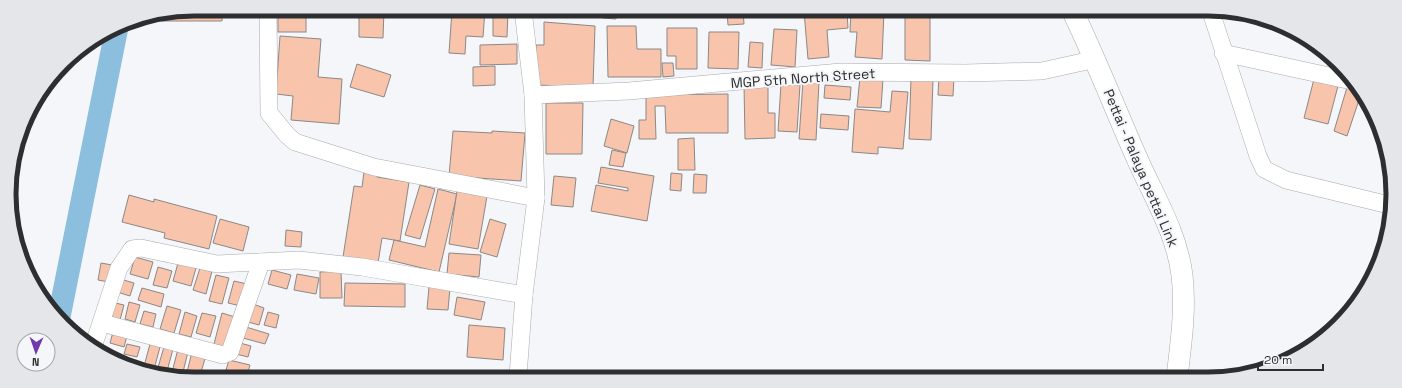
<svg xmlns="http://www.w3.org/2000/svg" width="1402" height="388" viewBox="0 0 1402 388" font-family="'Space Grotesk',sans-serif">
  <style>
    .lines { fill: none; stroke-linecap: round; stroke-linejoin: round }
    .canal { stroke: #8cbedd; stroke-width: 23 }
    .building { fill: #f8c4ab; stroke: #8b8887 }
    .minor-casing { stroke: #a9aaac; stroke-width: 18 }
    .tertiary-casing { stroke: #a9aaac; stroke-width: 22 }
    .minor { stroke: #fff; stroke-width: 17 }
    .tertiary { stroke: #fff; stroke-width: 21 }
    .labels { text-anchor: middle; stroke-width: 4; stroke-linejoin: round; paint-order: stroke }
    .street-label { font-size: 14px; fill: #2d2e2f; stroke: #f5f6f9 }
    .rim { fill: none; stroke: #2d2e2f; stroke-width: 5 }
  </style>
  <rect width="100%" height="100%" fill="#f5f6f9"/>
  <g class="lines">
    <path class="canal" d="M59,317L117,27"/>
  </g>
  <g class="building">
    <path d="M194,9H222V21H162V15Z"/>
    <rect x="278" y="9" width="28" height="23"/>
    <path d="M359,10H384L383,38L359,37Z"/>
    <path d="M452,10H485L483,37L466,36L465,54L449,53Z"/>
    <path d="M493,10H508L507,37L493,36Z"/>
    <path d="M541,10H591L590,17L541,12Z"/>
    <path d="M603,10H617L616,19L603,18Z"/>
    <path d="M727,11H743L744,24L728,25Z"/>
    <path d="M759,11H774L760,15Z"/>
    <path d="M804,11H847L848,28L827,30L829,57L808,59Z"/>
    <path d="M851,11H884L882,59L855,57L857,32H850Z"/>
    <path d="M905,11H930V61L905,60Z"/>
    <path d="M544,22L595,26L593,87L535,85L536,45H544Z"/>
    <path d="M607,26H636L637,49H661V77H608Z"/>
    <path d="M667,28H697V69H676V56H667Z"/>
    <path d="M774,29L797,30L795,67L771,65Z"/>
    <path d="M709,32H739L738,69L708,68Z"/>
    <path d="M280,36L321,39L318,77L342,79L339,124L291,120L293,96L276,94Z"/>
    <path d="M750,42L763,43L762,68L748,67Z"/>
    <path d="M517,44V64L480,65V45Z"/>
    <path d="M662,63H673L674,76L663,77Z"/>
    <path d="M357,64L391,75L384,97L350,87Z"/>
    <path d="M495,66V85L473,86V67Z"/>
    <path d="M939,76L954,77L953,96L938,95Z"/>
    <path d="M860,77L883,79L881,108L857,107Z"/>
    <path d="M911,78L933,79L931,140L909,139Z"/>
    <path d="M1314,79L1338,86L1328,124L1304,118Z"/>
    <path d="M803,81L819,82L816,140L799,139Z"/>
    <path d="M781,84L800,85L797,132L778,131Z"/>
    <path d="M1348,84L1358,88L1362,91L1347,136L1334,131Z"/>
    <path d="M744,85H768V113H775V138L745,139Z"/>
    <path d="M825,85L851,87L850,100L824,98Z"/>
    <path d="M892,91L908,92L903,149L878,147V154L852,152L855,109L890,112Z"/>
    <path d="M728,94V133H666L665,106H655L656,139H639V120H646V95Z"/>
    <path d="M546,103H583L582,154H546Z"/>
    <path d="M821,114L849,116L848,130L820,128Z"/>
    <path d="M611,119L634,126L627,153L604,146Z"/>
    <path d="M453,131L492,133V131L525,133L521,181L449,176Z"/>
    <path d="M694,138L695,170H678V139Z"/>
    <path d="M612,150L626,153L623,167L609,165Z"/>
    <path d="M601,167L654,176L647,221L591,211L596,185L628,191V188L598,183Z"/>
    <path d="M364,172L377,173V177L409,182L400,241L382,238L378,263L343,257L354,186L362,187Z"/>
    <path d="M671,173L682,174L681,191L670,190Z"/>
    <path d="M694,174L707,175L706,193H693Z"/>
    <path d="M554,176L576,178L573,207L551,205Z"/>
    <path d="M420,185L435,189L420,239L405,235Z"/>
    <path d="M438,189L457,194L439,272L389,260L394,240L425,247Z"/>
    <path d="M457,191L487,196L478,249L449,244Z"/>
    <path d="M129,195L154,202V199L217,216L209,249L164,238L165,233L122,222Z"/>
    <path d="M220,219L249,227L243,251L213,243Z"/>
    <path d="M490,219L506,224L497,257L480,252Z"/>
    <path d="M286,230L302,232L301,247L285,246Z"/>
    <path d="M449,253L481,255L479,277L447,274Z"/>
    <path d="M135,257L153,262L148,279L130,274Z"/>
    <path d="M101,263L112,265L109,282L98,280Z"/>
    <path d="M178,263L196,268L191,286L173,281Z"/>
    <path d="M158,267L172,271L167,288L153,285Z"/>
    <path d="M200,268L212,271L206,294L193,290Z"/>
    <path d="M272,270L291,275L287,289L268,284Z"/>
    <path d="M341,271L342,298H320V272Z"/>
    <path d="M297,274L319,278L316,294L294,290Z"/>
    <path d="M216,275L229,278L222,304L209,301Z"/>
    <path d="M120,279L134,283L130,296L117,292Z"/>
    <path d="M234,281L247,284L241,306L228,303Z"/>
    <path d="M345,283L405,284V307L344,306Z"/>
    <path d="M429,287L450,288L448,310L427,309Z"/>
    <path d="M142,288L164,294L161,307L138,300Z"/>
    <path d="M457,297L485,302L481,320L454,315Z"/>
    <path d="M111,302L124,305L120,320L107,317Z"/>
    <path d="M129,302L140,305L135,322L125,319Z"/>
    <path d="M253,304L264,308L259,325L248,322Z"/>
    <path d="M167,306L181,310L174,333L160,329Z"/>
    <path d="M144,311L156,314L153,327L140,324Z"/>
    <path d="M185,312L197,316L191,337L179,334Z"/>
    <path d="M268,312L279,315L276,328L264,325Z"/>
    <path d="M202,313L216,316L210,337L196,333Z"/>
    <path d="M222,313L235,317L227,348L214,344Z"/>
    <path d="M469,325L505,328L503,360L467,357Z"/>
    <path d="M246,327L269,334L265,344L243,338Z"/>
    <path d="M113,332L127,336L124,347L110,343Z"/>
    <path d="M240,343L251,346L248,357L236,354Z"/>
    <path d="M127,344L140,347L137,357L124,354Z"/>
    <path d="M150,344L160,347L153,373L143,370Z"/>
    <path d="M164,347L173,349L166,375H160L156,374Z"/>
    <path d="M178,349L188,352L182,376H171Z"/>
    <path d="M192,352L206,355L200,376H186Z"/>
    <path d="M229,360L250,365L247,376L226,370Z"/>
  </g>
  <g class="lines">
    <g class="minor-casing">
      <g id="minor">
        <path d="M268,9L269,113L287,135L295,142L374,167L536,198"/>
        <path d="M1211,12L1258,156L1264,169L1286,180L1389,205"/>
        <path d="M1223,53L1352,81"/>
        <path d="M533,95L629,91L841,72L965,73L1042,71L1096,59"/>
        <path d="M102,323L223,355L230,352L261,262"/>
        <path d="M93,347L119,268L132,249L141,248L217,264L299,260L362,267L524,295"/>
        <path d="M518,376L524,295L536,198L533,95L523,10"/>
      </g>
    </g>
    <g class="tertiary-casing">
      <path id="tertiary" d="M1073,12C1097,62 1117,114 1140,165C1156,200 1177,235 1182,275C1186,309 1181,343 1177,377"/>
    </g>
    <use href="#minor" class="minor"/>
    <use href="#tertiary" class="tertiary"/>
  </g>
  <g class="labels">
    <g class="street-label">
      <text transform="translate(803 78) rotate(-4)" y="5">MGP 5th North Street</text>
      <text transform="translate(1141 168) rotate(67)" y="5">Pettai - Palaya pettai Link</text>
    </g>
  </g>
  <path d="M0 0H1402V388H0ZM194 16H1208A178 178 0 0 1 1386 194V194A178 178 0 0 1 1208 372H194A178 178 0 0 1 16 194V194A178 178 0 0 1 194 16Z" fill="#e5e6e9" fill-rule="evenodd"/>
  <path class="rim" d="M194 16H1208A178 178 0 0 1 1386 194V194A178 178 0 0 1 1208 372H194A178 178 0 0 1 16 194V194A178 178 0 0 1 194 16Z"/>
  <g transform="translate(36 352) rotate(182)"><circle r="19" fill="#f5f6f9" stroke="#a5a6a8"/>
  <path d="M0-3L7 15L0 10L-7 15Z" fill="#7238ae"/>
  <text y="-6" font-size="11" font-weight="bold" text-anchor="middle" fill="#2d2e2f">N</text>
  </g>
  <path d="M1258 364v6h65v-6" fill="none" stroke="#2d2e2f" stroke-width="2"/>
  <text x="1264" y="364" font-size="12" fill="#2d2e2f" stroke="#f5f6f9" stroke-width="3" paint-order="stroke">20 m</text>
</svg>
